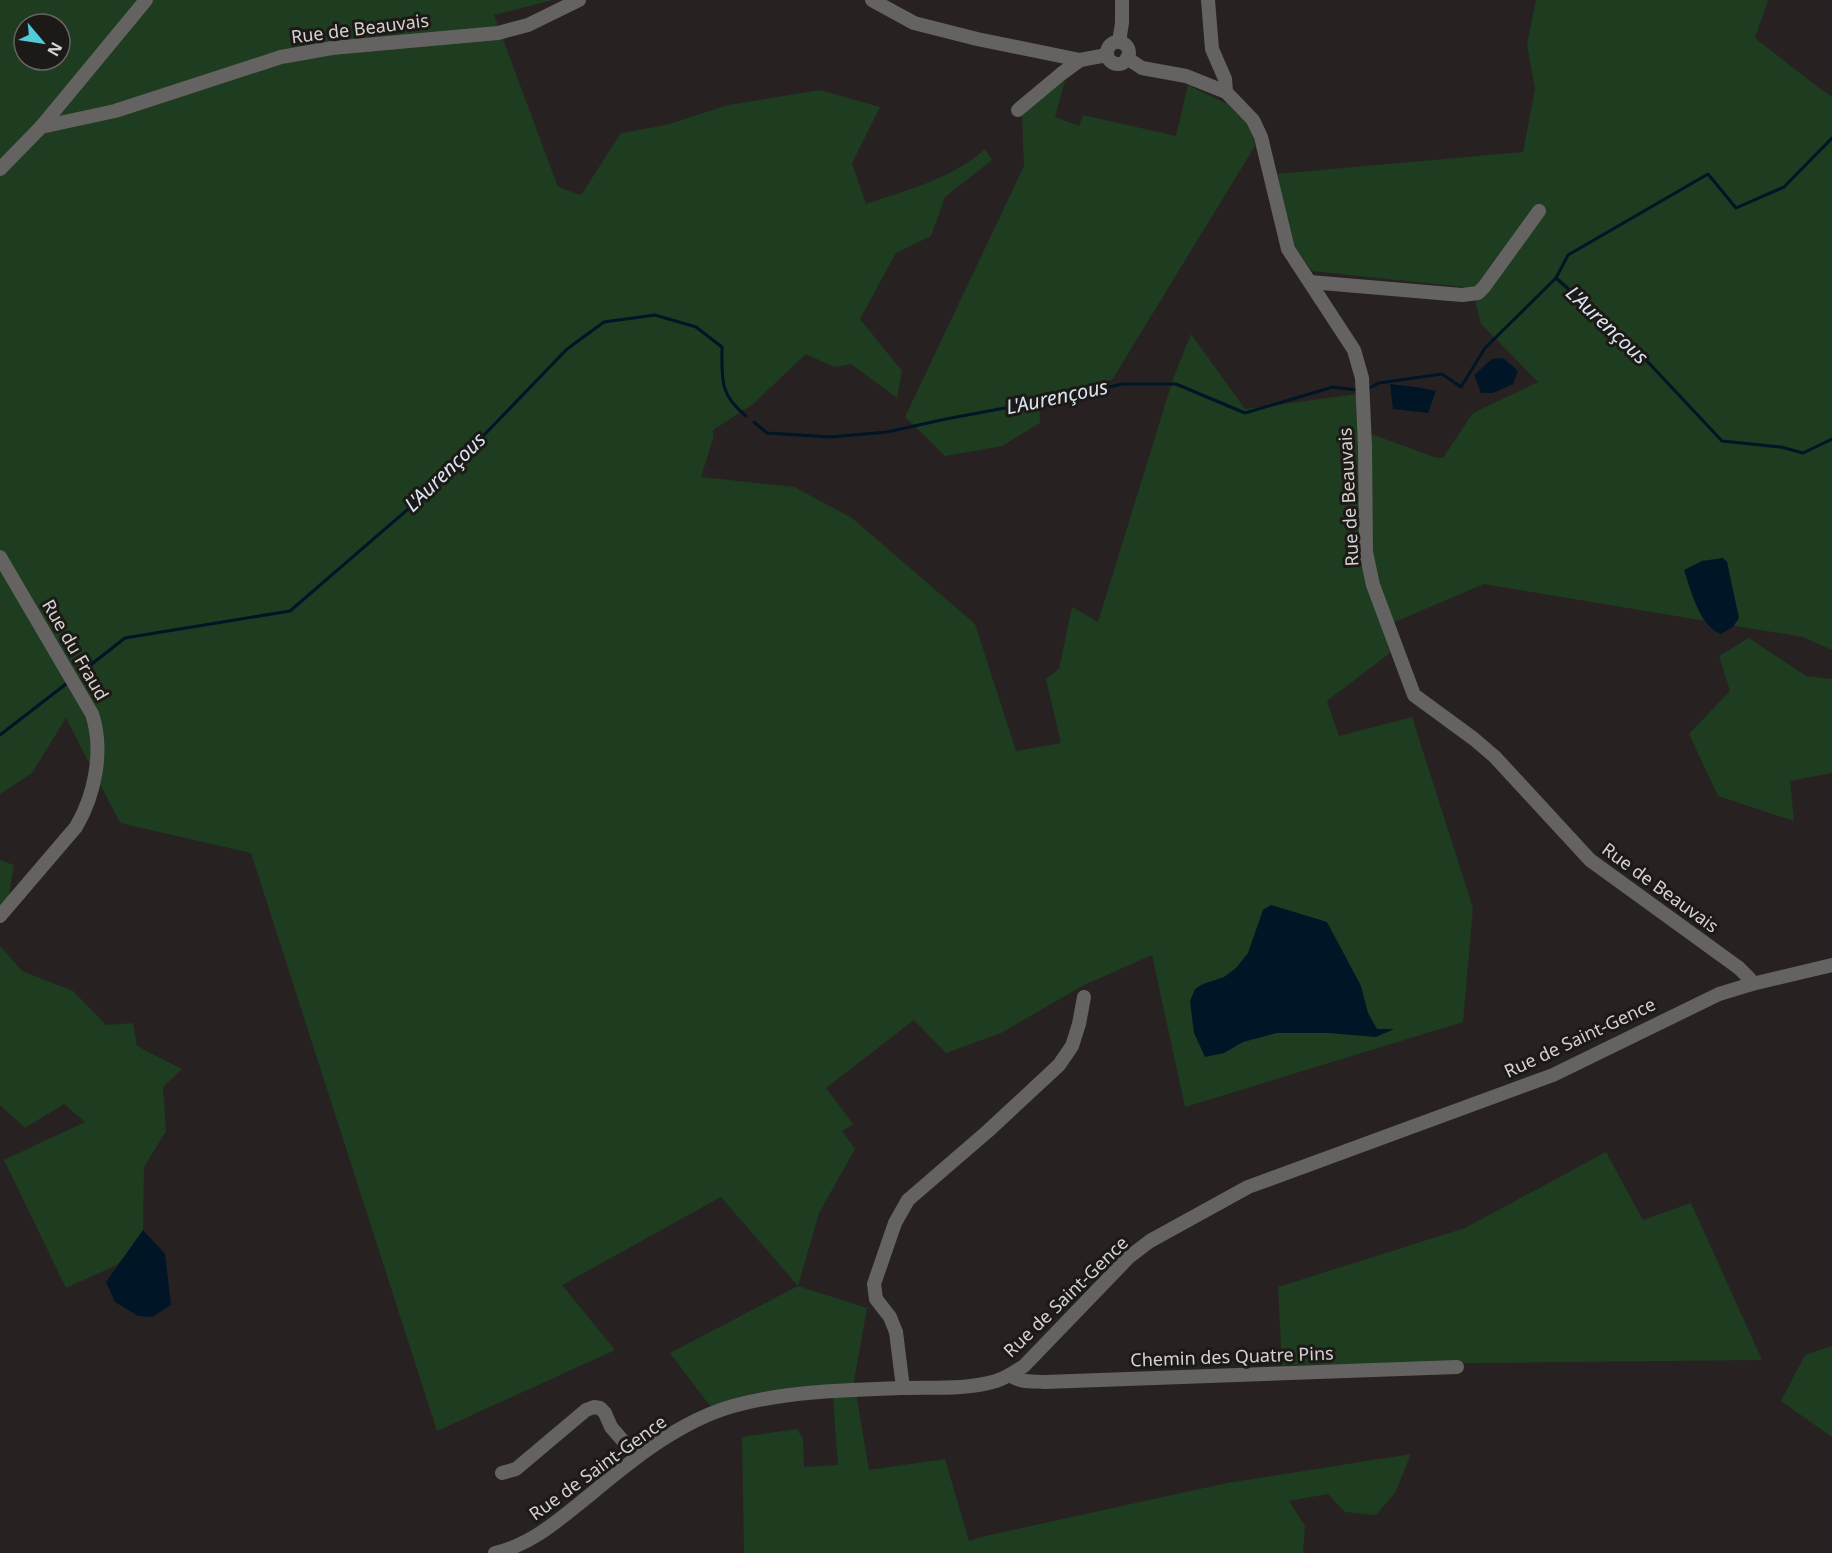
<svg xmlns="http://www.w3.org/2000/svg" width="1832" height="1553" viewBox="0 0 1832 1553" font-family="'Noto Sans',sans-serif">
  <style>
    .green { fill: #1d3c20; fill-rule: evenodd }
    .water { fill: #001526 }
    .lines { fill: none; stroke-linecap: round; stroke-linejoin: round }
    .stream { stroke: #001526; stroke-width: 3 }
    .minor { stroke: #656262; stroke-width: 14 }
    .labels { text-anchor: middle; stroke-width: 6; stroke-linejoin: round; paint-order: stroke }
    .street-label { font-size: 18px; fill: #d5d2d1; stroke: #1d1917 }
    .water-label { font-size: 20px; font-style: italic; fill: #d9e6f2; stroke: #1d1917 }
  </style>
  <rect width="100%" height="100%" fill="#272221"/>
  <g class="green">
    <path d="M0,0H553L494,15L558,187L581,195L621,133L666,125L728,105L820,90L880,107L852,163L866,204C908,190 951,179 985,149L992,160L945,197L931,236L896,253L860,319L902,371L897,398L851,364L834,367L806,354L753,404L713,430V439L701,477L794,487L852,518L975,624L1016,751L1061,743L1046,679L1059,669L1072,607L1098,622L1173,379L1191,334L1245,409L1357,394L1360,430L1434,457L1443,458L1473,413L1538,382L1481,324L1472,288L1312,271L1295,248L1276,174L1523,152L1535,89L1527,45L1536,0H1768L1755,38L1815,85L1832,97V650L1803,637L1484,584L1383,627L1390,653L1327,701L1339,736L1412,717L1473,908L1463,1022L1185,1107L1152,955L1084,985L1001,1033L946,1053L914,1020L826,1088L853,1124L842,1131L855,1149L819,1213L798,1286L867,1308L854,1381L869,1470L945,1459L969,1541L985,1536L1227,1483L1411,1454L1395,1493L1376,1515L1345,1512L1328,1494L1289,1501L1305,1526L1303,1553H744L742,1437L797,1429L803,1439L804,1467L838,1465L832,1385L755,1393L710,1406L670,1353L798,1286L721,1197L562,1285L615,1350L437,1431L251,853L120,823L66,718L32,773L0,794ZM24,24H60V60H24Z"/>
    <path d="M1066,77L1055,117L1079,126L1083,115L1176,136L1188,85L1227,104L1250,127L1255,146L1112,380L1039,394L1040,423L1002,446L945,456L905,417L1024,166L1022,116Z"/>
    <path d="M1749,638L1806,676L1832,679V773L1790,781L1794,821L1718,796L1689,734L1730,691L1719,656Z"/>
    <path d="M0,860L14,865L9,896L0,906Z"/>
    <path d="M0,946L22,971L73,991L106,1025L133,1023L137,1046L182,1069L163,1087L166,1131L144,1167L143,1230L129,1251L117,1265L66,1288L4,1160L85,1122L64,1104L25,1128L0,1105Z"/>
    <path d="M1606,1152L1643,1220L1691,1203L1762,1360L1282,1365L1278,1287L1465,1228Z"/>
    <path d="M1832,1346V1437L1781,1401L1805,1355Z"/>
  </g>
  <g class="water">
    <path d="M1503,358L1518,371L1513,384L1493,393H1481L1474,375L1492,359Z"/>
    <path d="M1390,384L1416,387L1436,391L1428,413L1393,409Z"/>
    <path d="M1723,558L1727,562L1739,618L1733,627L1721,634C1699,626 1691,590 1684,570L1702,561Z"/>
    <path d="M1271,905L1327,922L1361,986L1368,1013L1377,1029H1394L1376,1037L1328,1033H1277L1243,1042L1224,1053L1205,1057L1194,1033L1190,1001L1195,989L1203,984L1224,977L1236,968L1248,953L1263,910Z"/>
    <path d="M143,1230L165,1254L171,1305L152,1317L138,1316L115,1302L106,1282Z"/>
  </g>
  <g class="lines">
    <g class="stream">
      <path d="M1556,278L1568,255L1708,174L1736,208L1784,187L1832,138"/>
      <path d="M1367,389L1379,383L1442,374L1461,387L1485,348L1556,278L1632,345L1722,441L1781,447L1803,453L1832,439"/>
      <path d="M754,422L767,433L831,437L887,432L946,419L1089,392L1122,384H1176L1245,413L1333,387L1356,390"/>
      <path d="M88,667L125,638L290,611L436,485L567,349L604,322L655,315L696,327L722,347C722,379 719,394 746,416"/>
      <path d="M0,735L66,684"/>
    </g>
    <g class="minor">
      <path d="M872,0L914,23L977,39L1080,60L1107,55"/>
      <path d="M1208,0L1212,49L1225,79L1226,92"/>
      <circle cx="1118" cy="53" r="11"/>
      <path d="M1119,42L1122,23V0"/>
      <path d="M1127,58L1142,68L1186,76L1226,92L1253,120L1261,137L1288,249L1354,350L1362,378L1365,447L1366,552L1373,585L1414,695L1474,739L1495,757L1590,860L1739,968L1749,978L1752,984"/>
      <path d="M1018,110L1061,74L1080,60"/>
      <path d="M41,127L115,111L281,57L332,48L498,33L528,25L579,0"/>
      <path d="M0,169L41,127L146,0"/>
      <path d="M1310,282L1462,295L1478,293L1484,287L1539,211"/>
      <path d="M0,557L92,714C104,750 95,795 76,827L0,916"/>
      <path d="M1010,1375C1020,1383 1033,1381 1045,1382L1457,1367"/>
      <path d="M903,1388L896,1332L890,1317L876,1299L874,1284L895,1223L908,1200L988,1131L1059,1065L1072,1046L1079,1024L1084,997"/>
      <path d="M502,1473L516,1469L586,1410L594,1407L600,1408L605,1413L611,1427L637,1457"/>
      <path d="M495,1553C533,1544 561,1518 591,1494C633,1459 680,1421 733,1406C787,1391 846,1390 901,1388C932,1387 966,1390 996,1381C1006,1378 1015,1372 1024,1366L1129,1257L1150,1241L1248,1187L1553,1075L1719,994L1752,984L1832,965"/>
    </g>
  </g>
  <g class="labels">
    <g class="street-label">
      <text transform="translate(360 29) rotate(-7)" y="6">Rue de Beauvais</text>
      <text transform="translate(1349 497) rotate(-93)" y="6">Rue de Beauvais</text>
      <text transform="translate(75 650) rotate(60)" y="6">Rue du Fraud</text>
      <text transform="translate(1660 888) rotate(36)" y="6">Rue de Beauvais</text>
      <text transform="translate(1580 1038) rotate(-25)" y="6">Rue de Saint-Gence</text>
      <text transform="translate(1066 1297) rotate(-44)" y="6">Rue de Saint-Gence</text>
      <text transform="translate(1232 1357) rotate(-2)" y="6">Chemin des Quatre Pins</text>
      <text transform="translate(598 1468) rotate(-36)" y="6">Rue de Saint-Gence</text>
    </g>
    <g class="water-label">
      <text transform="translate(1607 325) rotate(43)" y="7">L'Aurençous</text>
      <text transform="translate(1057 397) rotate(-12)" y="7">L'Aurençous</text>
      <text transform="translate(445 472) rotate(-44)" y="7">L'Aurençous</text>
    </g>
  </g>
  <g transform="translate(42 42) rotate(119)"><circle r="28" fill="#1d1917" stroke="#676361" stroke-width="1.5"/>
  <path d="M0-4.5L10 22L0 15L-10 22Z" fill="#52cbd8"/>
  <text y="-9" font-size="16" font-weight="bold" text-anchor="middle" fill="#d5d2d1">N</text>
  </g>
</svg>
